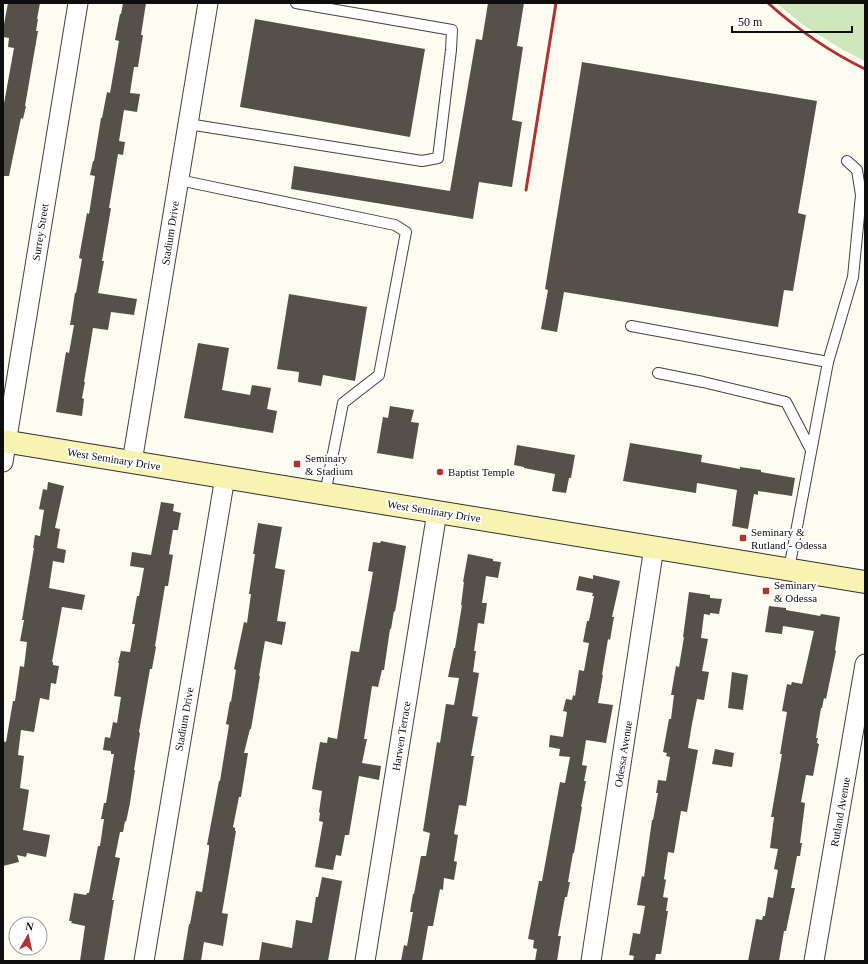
<svg xmlns="http://www.w3.org/2000/svg" width="868" height="964" viewBox="0 0 868 964" font-family="Georgia,serif">
  <style>
    .green { fill: #d0e6bc }
    .building { fill: #56504b }
    .lines { fill: none; stroke-linecap: round; stroke-linejoin: round }
    .service-casing { stroke: #414141; stroke-width: 12 }
    .minor-casing { stroke: #414141; stroke-width: 21 }
    .secondary-casing { stroke: #303030; stroke-width: 24 }
    .service { stroke: #fff; stroke-width: 10 }
    .minor { stroke: #fff; stroke-width: 19 }
    .secondary { stroke: #f8f3b1; stroke-width: 22 }
    .rail { stroke: #b23232; stroke-width: 3 }
    .poi-dot { fill: #b23232; stroke: #fff; stroke-width: 1.5 }
    .labels { text-anchor: middle; stroke-width: 4; stroke-linejoin: round; paint-order: stroke }
    .street-label { font-size: 11px; fill: #0e0e0e; stroke: #fff }
    .poi-label { font-size: 11px; fill: #0e0e0e; stroke: #fff; text-anchor: start }
  </style>
  <rect width="100%" height="100%" fill="#fefcf0"/>
  <path class="green" d="M776,3H865V61L843,50L803,25Z"/>
  <g class="building">
    <path d="M8,3H40L37,19H38L36,31H38L25,106H26L23,119L21,118L9,176H3V109L14,48L8,47L9,38L3,37V24H4Z"/>
    <path d="M123,3H146L141,35H143L138,67H134L130,93L140,94L137,112L124,110L119,141L125,142L123,155L118,154L109,208H111L102,261H104L98,293L137,299L134,315L111,312L108,330L93,328L84,382H85L82,398L84,399L82,416L56,412L66,352L69,353L74,325H70L75,293H76L82,259L79,258L87,213L89,214L95,176L90,175L93,161H94L101,118H102L107,92L110,93L119,41L115,40L120,14H121Z"/>
    <path d="M488,3H524L517,46L523,47L512,120L522,122L512,187L479,182L473,219L291,189L294,166L450,191L476,39L482,40Z"/>
    <path d="M255,19L425,49L410,137L240,107Z"/>
    <path d="M582,62L817,101L798,213L806,215L793,291L784,290L778,327L564,292L557,332L541,329L548,290L545,289Z"/>
    <path d="M289,294L367,307L355,381L323,375L321,386L298,382L299,372L277,369Z"/>
    <path d="M198,343L229,348L222,390L250,395L252,385L271,388L267,409L277,411L273,433L184,418Z"/>
    <path d="M390,406L414,410L411,422L419,423L413,459L377,453L383,417L388,418Z"/>
    <path d="M630,443L702,455L701,462L740,469V467L761,470V472L795,478L792,496L758,491V495L754,494L748,529L732,526L737,490L697,483L696,493L623,481Z"/>
    <path d="M517,445L575,455L571,478H569L566,493L552,491L555,474L524,468V467L514,465Z"/>
    <path d="M48,482L64,486L55,528L60,529L57,548L66,550L64,563L53,561L49,588L85,595L82,610L62,607L52,662H53V665L59,666L56,684L51,683L49,700L40,698L34,732L21,730L18,755L24,756L20,788L29,790L23,830L50,835L46,857L27,853L26,857L17,855L19,862L3,866V741L6,742L13,701H15L20,666L24,667L27,642L20,641L24,620H22L34,548H33L35,535L40,536L44,510L39,509L43,489L47,490Z"/>
    <path d="M161,502L174,504L173,511L181,513L178,530H173L169,554L173,555L168,586H165L155,646L156,647L152,669H150L139,732L140,733L134,770H135L130,803L126,822L125,821L123,832H120L115,857L120,858L112,900H114L104,961H80L85,926L71,923L72,921H69L74,893L86,895L87,893H89L98,846H100L104,819H101L104,803H106L114,754H111V751L103,750L105,737L110,738L113,722L117,723L121,697L114,696L119,663H118L121,651L130,652L135,624H132L137,596H139L144,568L130,566L132,552L151,555Z"/>
    <path d="M258,523L282,527L275,568L285,570L277,621L286,622L282,645L265,641L259,676H260L251,729H250L244,753H248L241,797H239L233,827L235,828V831H236L222,913L228,914L223,946L204,942L201,961H183L189,924H190L196,891L202,892L209,850V845H207L219,781H220L229,725L226,724L230,701L231,702L236,670L234,669L244,622L247,623L251,594H249L255,554H253Z"/>
    <path d="M381,541L406,546L395,612L394,611L391,629H390L384,670H382L378,687L372,686L364,739H367L362,763L381,766L379,780L359,776L349,835H345L341,856L336,855L333,870L315,867L323,822L319,821L320,813L319,812L322,791L312,789L320,742L327,743L328,737L337,739L351,651L359,652L364,623L373,572L368,571L373,542L380,543Z"/>
    <path d="M468,554L493,559V561L501,562L498,578L486,576L482,603H487L484,624L478,623L474,651H476L473,672L479,673L472,716L478,717L471,756H474L466,806L459,805L454,834L458,835L454,861L457,862L454,880L444,878L443,890L440,889L433,926H428L422,961H401L404,945L407,946L413,912H410L413,894H414L421,856H426L430,833L423,831L437,742L440,743L446,704L454,705L459,678L448,677L454,648H455L462,605H461L464,582H463Z"/>
    <path d="M593,575L620,581L612,617H614L610,640L608,639L602,675H603L598,703L613,705L606,743L586,740L582,765L587,766L584,781H586L581,807H582L574,853H573L568,882H570L567,897H565L558,936H561L557,961H535L537,949L533,948L534,940L528,939L539,881H542L560,782L565,783L570,757L559,756L560,749L549,747L550,735L563,737L567,712L563,711L566,699L572,700L573,695L575,696L579,670L584,671L589,643L583,642L587,621H589L594,596H592L593,593L576,590L579,576L593,579Z"/>
    <path d="M689,592L710,595V598L722,599L719,614L710,613V615L704,614L701,638L708,639L702,671L709,672L704,700L697,699L692,724L688,748L698,750L687,812L681,811L674,853L668,852L664,879L666,880L663,897L668,898L666,911H668L661,954H656L655,961H633L634,956L629,955L633,933L640,934L645,906L637,905L642,876L644,877L652,820H653L658,793H656L658,780L666,781L670,757L666,756L667,753L663,752L669,719H671L674,695H671L676,666L679,667L684,637H683Z"/>
    <path d="M769,606L786,608V610L820,616L821,614L840,617L835,650L836,651L826,699L824,698L822,708H821L816,738H818L817,743L819,744L813,776L806,775L801,802L805,803L800,843H802L800,856H797L791,888H795L786,931H784L779,961H748L756,919L762,920L763,916H765L768,897L773,898L778,870L774,869L778,849L770,848L774,817H771L782,754H780L787,712L782,711L787,684L791,685L792,682L802,684L814,631L783,626L782,634L765,632Z"/>
    <path d="M732,672L748,675L743,710L728,708Z"/>
    <path d="M715,749L734,753L732,767L712,764Z"/>
    <path d="M322,877L342,881L328,961H259L262,942L292,948L296,920L312,923L316,897H318Z"/>
  </g>
  <g class="lines">
    <g class="service-casing">
      <g id="service">
        <path d="M188,124L422,161L438,158L451,50L452,30L296,3"/>
        <path d="M179,180L395,225L406,232L379,375L343,403L325,494"/>
        <path d="M631,326L828,362L789,569"/>
        <path d="M828,362L853,277L861,195L857,170L847,161"/>
        <path d="M658,373L703,382L786,402L811,450"/>
      </g>
    </g>
    <g class="minor-casing">
      <g id="minor">
        <path d="M3,462L78,3"/>
        <path d="M132,462L208,3"/>
        <path d="M144,961L225,477"/>
        <path d="M365,961L437,512"/>
        <path d="M591,961L654,547"/>
        <path d="M814,961L865,664"/>
      </g>
    </g>
    <g class="secondary-casing">
      <path id="secondary" d="M3,441L865,582"/>
    </g>
    <use href="#service" class="service"/>
    <use href="#minor" class="minor"/>
    <use href="#secondary" class="secondary"/>
    <g class="rail">
      <path d="M768,3C797,29 830,52 865,69"/>
      <path d="M526,190L556,3"/>
    </g>
  </g>
  <g class="poi-dot">
    <rect x="293" y="460" width="8" height="8" rx="2"/>
    <circle cx="440" cy="472" r="4"/>
    <rect x="739" y="534" width="8" height="8" rx="2"/>
    <rect x="762" y="587" width="8" height="8" rx="2"/>
  </g>
  <g class="labels">
    <g class="street-label">
      <text transform="translate(40 232) rotate(-81)" y="4">Surrey Street</text>
      <text transform="translate(170 233) rotate(-81)" y="4">Stadium Drive</text>
      <text transform="translate(114 459) rotate(9)" y="4">West Seminary Drive</text>
      <text transform="translate(434 511) rotate(9)" y="4">West Seminary Drive</text>
      <text transform="translate(184 719) rotate(-80)" y="4">Stadium Drive</text>
      <text transform="translate(401 736) rotate(-81)" y="4">Harwen Terrace</text>
      <text transform="translate(623 754) rotate(-81)" y="4">Odessa Avenue</text>
      <text transform="translate(840 812) rotate(-80)" y="4">Rutland Avenue</text>
    </g>
    <g class="poi-label">
      <text x="305" y="462">Seminary<tspan x="305" dy="13">&amp; Stadium</tspan></text>
      <text x="448" y="476">Baptist Temple</text>
      <text x="751" y="536">Seminary &amp;<tspan x="751" dy="13">Rutland - Odessa</tspan></text>
      <text x="774" y="589">Seminary<tspan x="774" dy="13">&amp; Odessa</tspan></text>
    </g>
  </g>
  <rect width="868" height="964" fill="none" stroke="#0e0e0e" stroke-width="8"/>
  <g transform="translate(28 936) rotate(9)"><circle r="19" fill="#ffffff" stroke="#9f9f9f"/>
  <path d="M0-3L7 15L0 10L-7 15Z" fill="#b23232"/>
  <text y="-6" font-size="11" font-weight="bold" text-anchor="middle" fill="#0e0e0e">N</text>
  </g>
  <path d="M732 26v6h120v-6" fill="none" stroke="#0e0e0e" stroke-width="2"/>
  <text x="738" y="26" font-size="12" fill="#0e0e0e" stroke="#ffffff" stroke-width="3" paint-order="stroke">50 m</text>
</svg>
